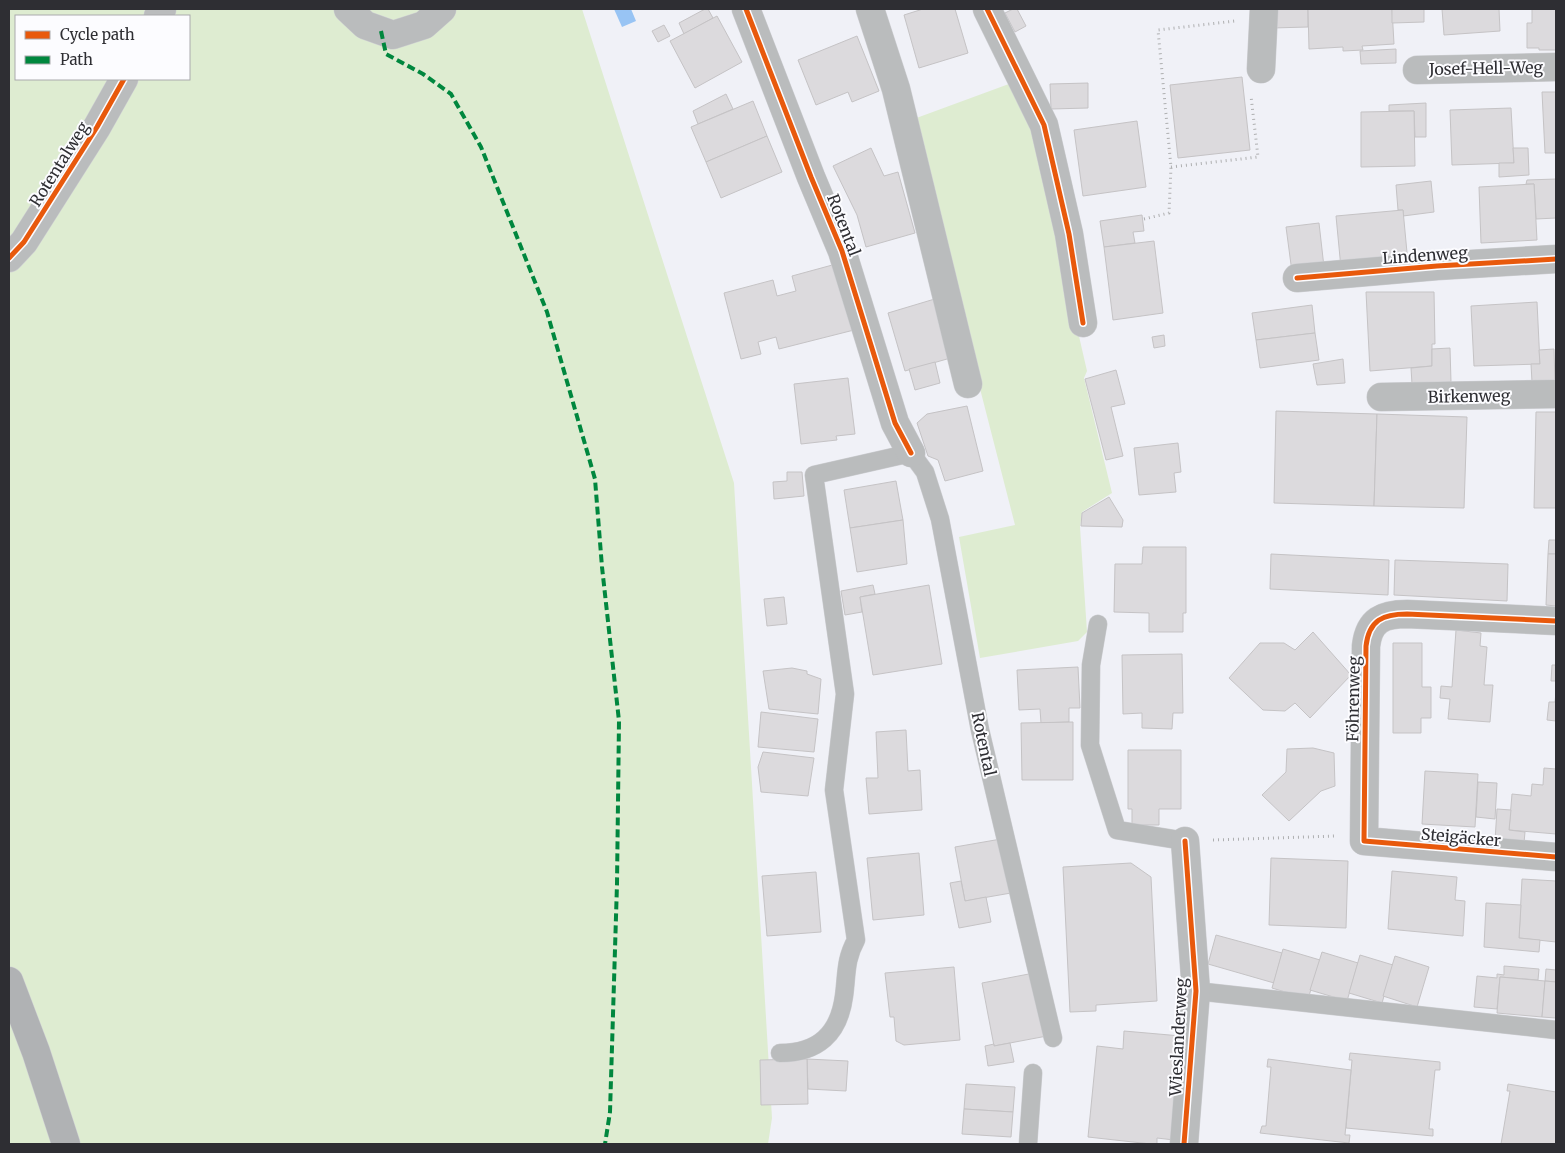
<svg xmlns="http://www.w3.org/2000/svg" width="1565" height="1153" viewBox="0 0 1565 1153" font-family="Merriweather,serif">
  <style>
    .green { fill: #deecd1; fill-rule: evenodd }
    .water { fill: #98c4f4 }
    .building { fill: #dcdadd; stroke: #c5c3c5 }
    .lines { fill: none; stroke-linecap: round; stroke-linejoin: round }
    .lane-casing { stroke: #cecfd3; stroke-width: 19 }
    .street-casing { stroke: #cecfd3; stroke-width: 29 }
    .secondary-casing { stroke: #cecfd3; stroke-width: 29 }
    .path { stroke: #aeafb0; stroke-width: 3; stroke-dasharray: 1 4; stroke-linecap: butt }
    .lane { stroke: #babcbd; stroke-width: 18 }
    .street { stroke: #babcbd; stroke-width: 28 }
    .secondary { stroke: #b0b2b4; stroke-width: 28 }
    .quiet { stroke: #00873e; stroke-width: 4; stroke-dasharray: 8 4; stroke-linecap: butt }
    .cycleway-casing { stroke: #fcfcff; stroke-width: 8 }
    .cycleway { stroke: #e8590c; stroke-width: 5 }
    .labels { text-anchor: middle; stroke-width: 4; stroke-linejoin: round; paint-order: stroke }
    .street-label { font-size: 16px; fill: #2e2e33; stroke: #fcfcff }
  </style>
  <rect width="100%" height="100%" fill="#f0f1f7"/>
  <g class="green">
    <path d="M9,9H582L734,483L772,1118L768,1144H9ZM16,16H189V79H16Z"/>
    <path d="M1017,81L1033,122L1055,232L1087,371L1084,378L1112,493L1082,512L1080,527L1087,632L1078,641L980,658L959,537L1015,525L911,120Z"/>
  </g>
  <path class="water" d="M614,9H631L636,21L622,27Z"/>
  <g class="building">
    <path d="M705,9H708L713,18L684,34L679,23Z"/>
    <path d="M923,9H955L968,53L919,68L904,15Z"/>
    <path d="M1013,9H1017L1026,26L1015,32L1005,13Z"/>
    <path d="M1273,9H1308V27L1272,28Z"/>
    <path d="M1308,9H1392L1394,44L1362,46L1363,50L1343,51V47L1309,49Z"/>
    <path d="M1392,9H1424V22L1392,23Z"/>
    <path d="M1442,9H1499L1500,31L1444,35Z"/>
    <path d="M1532,9H1556V50H1539V48H1527V23H1532Z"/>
    <path d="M717,16L742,62L695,88L670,41Z"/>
    <path d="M664,25L670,36L658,42L652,31Z"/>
    <path d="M857,36L879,91L852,102L848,92L816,105L798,60Z"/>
    <path d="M1396,49V63L1361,64L1360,51Z"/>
    <path d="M1242,77L1250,150L1178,158L1170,85Z"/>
    <path d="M1088,83V108L1051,109L1050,84Z"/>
    <path d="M1542,92H1556V153H1545Z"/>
    <path d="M726,94L733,109L698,124L693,111Z"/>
    <path d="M753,101L767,136L706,162L691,127Z"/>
    <path d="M1426,103V137H1415L1414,111H1389V105Z"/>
    <path d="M1511,108L1514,163L1452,165L1450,110Z"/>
    <path d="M1414,111L1415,166L1361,167V112Z"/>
    <path d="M1137,121L1146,187L1083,196L1074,130Z"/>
    <path d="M767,136L782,172L721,198L706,162Z"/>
    <path d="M871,148L884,176L898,172L915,233L866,247L857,215L833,166Z"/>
    <path d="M1513,148H1528L1529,175L1499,177V163H1514Z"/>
    <path d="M1556,179V218L1536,219L1534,184H1526L1527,180Z"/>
    <path d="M1431,181L1434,212L1403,216V210H1398L1396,185Z"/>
    <path d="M1534,184L1537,240L1481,243L1479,187Z"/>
    <path d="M1403,210L1408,263L1341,268L1336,216Z"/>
    <path d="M1142,215L1144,231L1133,232L1135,243L1104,247L1100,221Z"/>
    <path d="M1319,223L1324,267L1292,272L1286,227Z"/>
    <path d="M1154,241L1163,313L1113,320L1104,247Z"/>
    <path d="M836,264L854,330L779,349L776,337L758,342L761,354L741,359L724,293L773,280L777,296L796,291L792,276Z"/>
    <path d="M1366,292H1434L1435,344H1432V366L1370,371Z"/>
    <path d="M938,298L954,357L905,371L888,313Z"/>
    <path d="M1537,302L1540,364L1474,366L1471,306Z"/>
    <path d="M1312,305L1315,333L1256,340L1252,313Z"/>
    <path d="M1315,333L1319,360L1260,368L1256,340Z"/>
    <path d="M1164,335L1165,346L1154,348L1152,337Z"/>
    <path d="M1450,348L1451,382L1412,384L1411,368L1432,366V349Z"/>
    <path d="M1554,349L1555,383L1532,382L1531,364H1540L1539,350Z"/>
    <path d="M1343,359L1345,383L1317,385L1313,364Z"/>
    <path d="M935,362L940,383L915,390L909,369Z"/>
    <path d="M1116,370L1125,404L1111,407L1123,456L1106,460L1085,379Z"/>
    <path d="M848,378L855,434L836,436L837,440L801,444L794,384Z"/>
    <path d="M967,406L983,471L945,481L938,460L928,456L917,423L927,414Z"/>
    <path d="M1276,411L1377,414L1374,506L1274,503Z"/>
    <path d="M1536,412H1556V508H1534Z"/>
    <path d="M1377,414L1467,417L1464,508L1374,506Z"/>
    <path d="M1178,443L1181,472L1174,473L1176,492L1139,495L1134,448Z"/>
    <path d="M787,472H802L804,496L774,499L773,482L787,481Z"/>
    <path d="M896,481L903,520L850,528L844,490Z"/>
    <path d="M1109,497L1123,520L1122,527L1081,526L1082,513Z"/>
    <path d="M903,520L907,564L857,572L850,528Z"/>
    <path d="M1549,540H1556V554H1548Z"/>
    <path d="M1143,547H1186V613H1183V632H1149V613L1114,612L1115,564H1142Z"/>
    <path d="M1271,554L1389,560L1388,595L1270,589Z"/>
    <path d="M1548,554H1556V606L1546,605Z"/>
    <path d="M1395,560L1508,564L1507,601L1394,595Z"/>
    <path d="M873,585L875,594L860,597L862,612L845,615L841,591Z"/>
    <path d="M929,585L942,664L873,675L860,597Z"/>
    <path d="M784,597L787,624L767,626L764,599Z"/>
    <path d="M1456,630L1481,633L1480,646L1487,647L1484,685H1493L1490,722L1448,719L1450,699L1440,698L1441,686L1452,687Z"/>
    <path d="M1313,632L1351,675L1310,718L1295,703L1285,711L1263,710L1229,678L1260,643H1284L1295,650Z"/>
    <path d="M1393,643H1422V687H1431V718H1421V733H1393Z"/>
    <path d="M1182,654L1183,713H1173L1172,729L1142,728V713L1123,714L1122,655Z"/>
    <path d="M1552,665H1556V681H1551Z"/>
    <path d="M1078,667L1080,708H1069V722L1041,723L1040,709L1019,710L1017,670Z"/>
    <path d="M792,668L807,671V674L821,679L818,714L769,709L763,671Z"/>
    <path d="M1556,692V721L1547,720L1549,702H1555Z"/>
    <path d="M761,712L818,719L814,752L758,747Z"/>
    <path d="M1073,722V780H1022L1021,723Z"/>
    <path d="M906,730L908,771L920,770L922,810L869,814L866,778H878L876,732Z"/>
    <path d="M1313,748L1334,753L1335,786L1321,791L1289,821L1262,795L1286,772L1287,749Z"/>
    <path d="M1128,750H1181V809H1159V825H1132V809H1128Z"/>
    <path d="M763,752L814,758L808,796L761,792L758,767Z"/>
    <path d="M1544,768L1556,769V834L1509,830L1512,794L1531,796L1532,784L1543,785Z"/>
    <path d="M1425,771L1478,774L1475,827L1422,824Z"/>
    <path d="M1478,782L1497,783L1495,819L1476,817Z"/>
    <path d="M1497,809L1511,810L1509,830L1525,832L1524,843L1495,841Z"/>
    <path d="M1001,839L1011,893L965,901L955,847Z"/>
    <path d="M919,853L924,915L873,920L867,858Z"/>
    <path d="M1271,858L1348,861L1346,928L1269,925Z"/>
    <path d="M1131,863L1151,877L1157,1001L1096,1005V1011L1070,1012L1063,867Z"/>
    <path d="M1392,871L1457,877L1455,900L1465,901L1463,936L1388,929Z"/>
    <path d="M816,872L821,932L767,936L762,876Z"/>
    <path d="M1522,879L1556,881V942L1519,938Z"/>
    <path d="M961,881L965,901L986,897L991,922L959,928L950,883Z"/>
    <path d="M1486,903L1521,905L1519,938L1540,940L1539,952L1484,947Z"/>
    <path d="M1216,935L1282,953L1274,983L1208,964Z"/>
    <path d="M1283,949L1320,960L1308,999L1272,988Z"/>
    <path d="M1322,952L1358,963L1347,1001L1310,990Z"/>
    <path d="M1360,955L1393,965L1382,1003L1349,993Z"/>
    <path d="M1395,956L1429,967L1417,1007L1383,996Z"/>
    <path d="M1504,966L1539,969L1538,980L1500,977L1497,1009L1474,1007L1477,976L1497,978V974L1504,975Z"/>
    <path d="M954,967L960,1040L904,1045L896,1041L894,1017H890L885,973Z"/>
    <path d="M1546,969L1556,970V982L1545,981Z"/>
    <path d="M1034,973L1047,1036L994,1046L982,983Z"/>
    <path d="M1500,977L1545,981L1542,1017L1497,1013Z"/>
    <path d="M1545,981L1556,982V1018L1542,1017Z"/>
    <path d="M1124,1031L1181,1036L1174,1140L1157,1138V1144H1151L1088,1137L1097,1046L1123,1049Z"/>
    <path d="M1010,1043L1014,1062L988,1066L985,1046L994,1044V1046Z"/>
    <path d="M1350,1053L1440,1062V1070H1435L1429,1129H1433V1136L1346,1128L1352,1060H1349Z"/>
    <path d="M807,1059L848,1061L846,1091L808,1089Z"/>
    <path d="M807,1059L808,1104L761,1105L760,1060Z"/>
    <path d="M1268,1059L1351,1070L1345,1135H1350L1349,1143L1260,1133L1262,1126H1266L1271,1067H1267Z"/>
    <path d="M966,1084L1015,1087L1013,1112L964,1109Z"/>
    <path d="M1508,1084L1556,1092V1144H1501L1510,1091H1507Z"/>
    <path d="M964,1109L1013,1112L1011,1137L962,1134Z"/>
  </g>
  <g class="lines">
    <g class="lane-casing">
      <g id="lane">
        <path d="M1098,624L1091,665L1090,745L1117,830L1185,841"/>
        <path d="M1196,991L1556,1030"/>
        <path d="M780,1053C818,1053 839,1034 844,996C847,974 845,960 856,940L834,790L845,694L814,475L911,453L925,472L940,519L980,730L1053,1038"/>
        <path d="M1028,1144L1033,1073"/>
      </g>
    </g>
    <g class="street-casing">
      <g id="street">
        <path d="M348,9L365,25L393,35L424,25L442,9"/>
        <path d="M746,9L811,177L842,251L895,423L911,453"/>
        <path d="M870,9L896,89L968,384"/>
        <path d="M987,9L1044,125L1069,234L1083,323"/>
        <path d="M158,16L162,9"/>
        <path d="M1261,69L1264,9"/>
        <path d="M1417,70L1556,67"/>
        <path d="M9,258L24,242L97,127L124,79"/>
        <path d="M1297,278L1437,266L1556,259"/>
        <path d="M1381,397L1556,394"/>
        <path d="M1556,621L1407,614C1383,614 1369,620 1366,646L1364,841L1556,857"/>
        <path d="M1184,1144L1196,991L1185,841"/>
      </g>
    </g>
    <g class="secondary-casing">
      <path id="secondary" d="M9,981L36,1052L66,1144"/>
    </g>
    <g class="path">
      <path d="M1171,167L1258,157L1251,96"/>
      <path d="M1144,219L1169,213L1171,167L1158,30L1235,21"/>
      <path d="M1213,840L1336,836"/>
    </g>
    <use href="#lane" class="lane"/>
    <use href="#street" class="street"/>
    <use href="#secondary" class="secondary"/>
    <path class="quiet" d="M381,31L386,54L423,74L451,94L481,147L547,312L595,479L602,567L619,721L617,884L610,1112L605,1144"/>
    <g class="cycleway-casing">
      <g id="cycleway">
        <path d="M746,9L811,177L842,251L895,423L911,453"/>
        <path d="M987,9L1044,125L1069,234L1083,323"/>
        <path d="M9,258L24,242L97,127L124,79"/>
        <path d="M1297,278L1437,266L1556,259"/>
        <path d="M1556,621L1407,614C1383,614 1369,620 1366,646L1364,841L1556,857"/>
        <path d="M1184,1144L1196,991L1185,841"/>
      </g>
    </g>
    <use href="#cycleway" class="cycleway"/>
  </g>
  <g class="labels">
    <g class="street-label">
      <text transform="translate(1486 68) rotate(-1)" y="6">Josef-Hell-Weg</text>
      <text transform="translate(59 164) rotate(-58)" y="6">Rotentalweg</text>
      <text transform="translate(844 225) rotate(69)" y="6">Rotental</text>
      <text transform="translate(1425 255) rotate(-4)" y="6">Lindenweg</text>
      <text transform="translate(1469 396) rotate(-1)" y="6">Birkenweg</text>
      <text transform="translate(1353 699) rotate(-89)" y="6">Föhrenweg</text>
      <text transform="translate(984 744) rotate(78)" y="6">Rotental</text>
      <text transform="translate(1461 837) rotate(5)" y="6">Steigäcker</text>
      <text transform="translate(1178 1037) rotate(-87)" y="6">Wieslanderweg</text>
    </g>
  </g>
  <rect width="1565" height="1153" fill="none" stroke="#2e2e33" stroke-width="20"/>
  <rect x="15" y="15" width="175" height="65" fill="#fcfcff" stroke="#aaaaad"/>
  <rect x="25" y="31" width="25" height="8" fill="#e8590c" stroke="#aaaaad"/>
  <text x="60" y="40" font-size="15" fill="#2e2e33">Cycle path</text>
  <rect x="25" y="56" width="25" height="8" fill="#00873e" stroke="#aaaaad"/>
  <text x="60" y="65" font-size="15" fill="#2e2e33">Path</text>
</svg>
